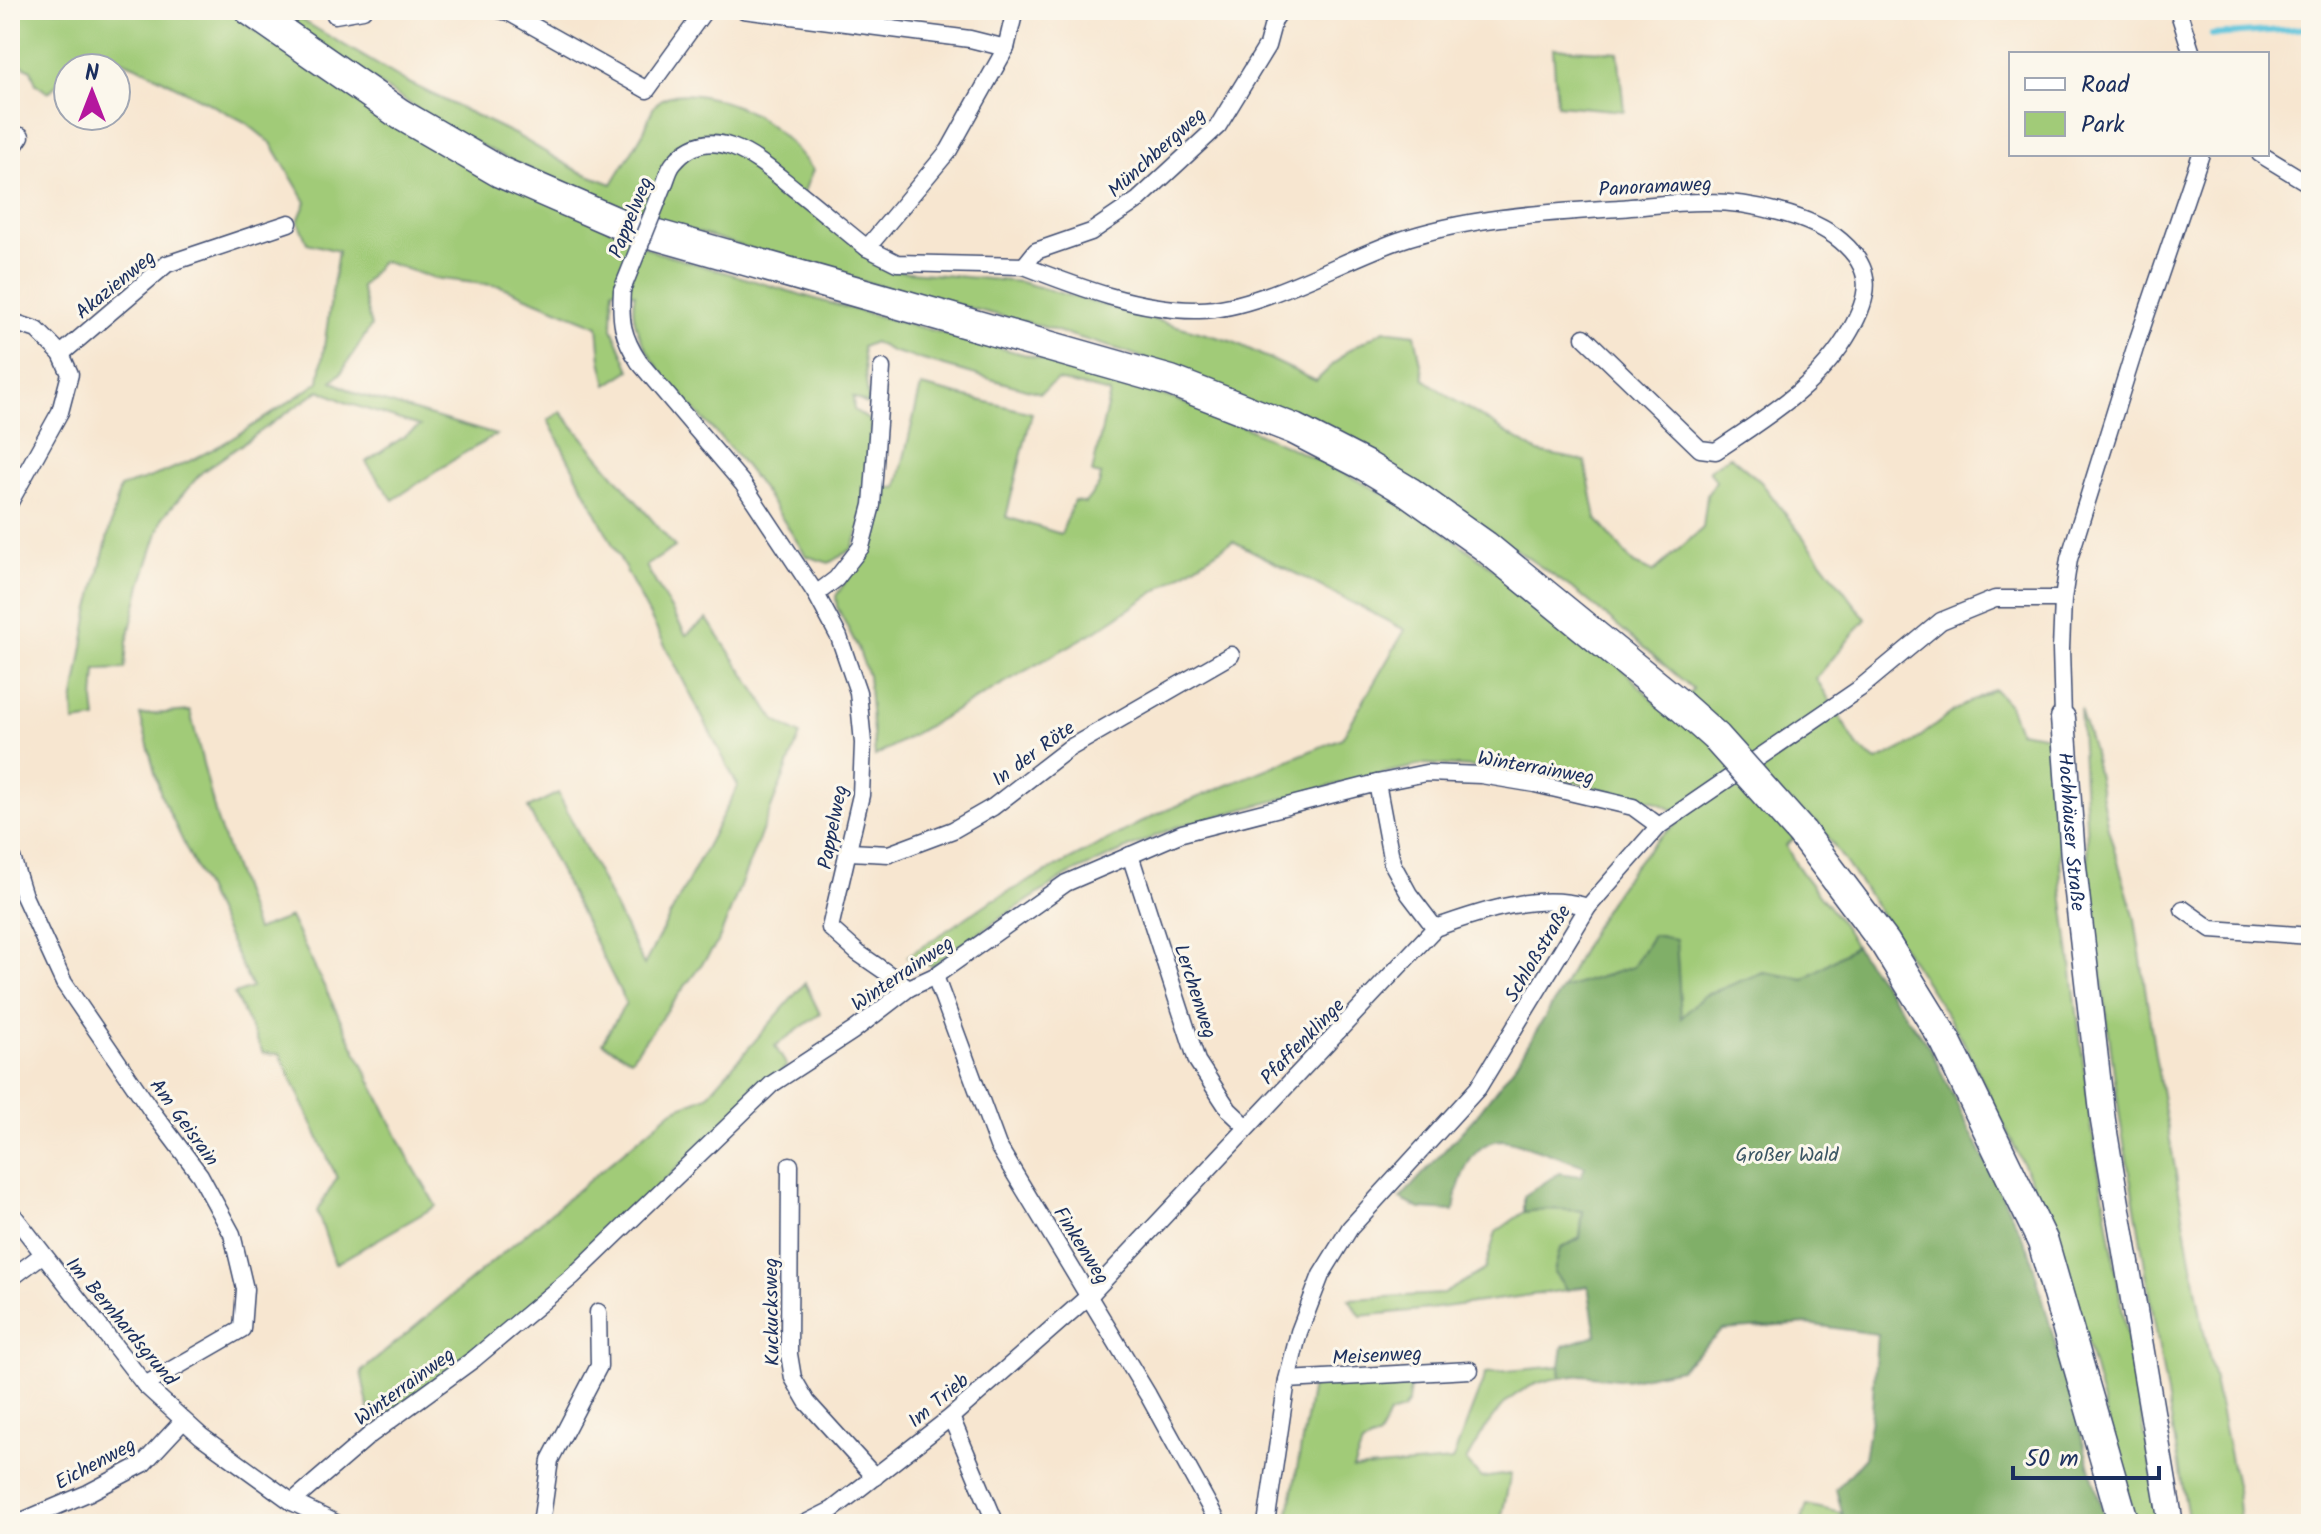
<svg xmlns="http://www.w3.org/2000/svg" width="2321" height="1534" viewBox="0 0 2321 1534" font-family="Kalam,sans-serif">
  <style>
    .green { fill: #a1cb78; stroke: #5e7d6b; stroke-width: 2 }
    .forest { fill: #80af68; stroke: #4e6f63; stroke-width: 2 }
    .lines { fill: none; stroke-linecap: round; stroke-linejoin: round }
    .stream { stroke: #5ec4db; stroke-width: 6 }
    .street-casing { stroke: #3c4a6f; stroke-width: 19 }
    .secondary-casing { stroke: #3c4a6f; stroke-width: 27 }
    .highway-casing { stroke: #3c4a6f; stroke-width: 33 }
    .street { stroke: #fff; stroke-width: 16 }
    .secondary { stroke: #fff; stroke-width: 24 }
    .highway { stroke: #fff; stroke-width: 30 }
    .street-bridge-casing { stroke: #3c4a6f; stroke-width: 19; stroke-linecap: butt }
    .highway-bridge-casing { stroke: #3c4a6f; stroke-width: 33; stroke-linecap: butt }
    .street-bridge { stroke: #fff; stroke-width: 16 }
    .highway-bridge { stroke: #fff; stroke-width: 30 }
    .labels { text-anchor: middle; stroke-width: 6; stroke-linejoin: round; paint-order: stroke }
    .street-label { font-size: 20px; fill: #1b2f5e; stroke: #fbf7ec }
    .park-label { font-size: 20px; fill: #3c5664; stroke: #fbf7ec }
  </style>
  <rect width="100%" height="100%" fill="#fbf7ec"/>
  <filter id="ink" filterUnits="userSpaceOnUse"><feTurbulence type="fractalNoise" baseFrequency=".0125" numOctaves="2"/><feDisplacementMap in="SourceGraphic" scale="16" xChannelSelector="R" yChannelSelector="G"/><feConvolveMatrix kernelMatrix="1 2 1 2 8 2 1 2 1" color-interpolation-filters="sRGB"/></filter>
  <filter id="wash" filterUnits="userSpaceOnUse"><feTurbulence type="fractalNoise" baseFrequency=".006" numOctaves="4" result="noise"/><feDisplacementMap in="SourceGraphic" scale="32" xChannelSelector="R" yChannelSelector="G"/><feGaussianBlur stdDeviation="1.8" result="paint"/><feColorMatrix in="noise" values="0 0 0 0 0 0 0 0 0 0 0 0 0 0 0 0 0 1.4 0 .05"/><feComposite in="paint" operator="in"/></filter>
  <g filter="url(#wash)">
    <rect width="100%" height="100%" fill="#f7e6d0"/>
    <g class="green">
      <path d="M10,10H228L291,57L354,98L656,252L829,303L1118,379L1215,414L1318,460L1409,506L1606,652L1669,716L1693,689L1580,594L1430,490L1190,375L1127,352L1030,323L828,273L642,215L554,181L484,147L439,123L298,31L293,21L300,19L407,82L516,135L578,171L612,184C622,167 634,149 644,131C648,123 650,110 657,103C677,83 734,102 755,115C778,129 797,149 813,170L800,201L887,270L1021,282L1234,342L1316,381L1346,352L1384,330L1415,334L1424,379L1454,400L1538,452L1585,461L1596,518L1634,564L1653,572L1703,528L1707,495L1716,481L1709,470L1730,456L1761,482L1866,619L1816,678L1858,747L1877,761L1911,744L1955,710L1994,689L2009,705L2019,731L2056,737L2061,884L2091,1123L2130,1355L2162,1524H2135L2060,1240L1961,1037L1872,900L1817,822L1786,845C1802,882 1837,909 1855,946L1804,979L1763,972L1680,1018L1676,939L1653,935L1633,967L1562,989C1588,937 1615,883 1657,840C1665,831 1677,825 1686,816L1654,801L1554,778L1502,769L1426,764L1353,780L1176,827L1068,875L999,919L932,966L908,956L991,901L1155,815L1342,738L1405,630L1233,541L1094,632L875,756L868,676L858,648L837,607L836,596L849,576L881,487L897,488L921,386L1032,413L1006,517L1061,534L1074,501L1085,503L1099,485L1101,475L1092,473L1110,393L1057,380L1040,393L891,351L874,342L862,347L869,405L853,397L854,410L872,422L863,521L852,549L829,563L806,556C785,522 762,486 736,455C705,417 620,348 635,294L613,289L612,328L630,370L607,385L601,360L598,326L500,286L433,278L382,261L361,287L371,326L341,373L332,381L357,394L496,435L461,455L393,500L366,462L420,426L347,403L320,390L202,472L163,517L141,585L127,642L125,669L96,670L94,700L96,719L74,722L73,703L89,612L120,487C198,466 253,426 319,382L338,251L307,243L298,221L306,202L271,143L245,122L141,68L95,49L75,68H68V74L48,93L36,84L31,70L10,59Z"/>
      <path d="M1553,48L1618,52L1624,111L1557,105Z"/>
      <path d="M561,412L675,547L646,566L686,635L707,619L776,721L800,735L718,942L631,1059L602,1043L626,1003L528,808L558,793L644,965L738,786L548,420Z"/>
      <path d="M2080,709L2092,748L2108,828L2135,919L2155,1055L2202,1322L2237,1490L2240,1524H2189L2120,1119L2089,880Z"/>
      <path d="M190,711L217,820L256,930L290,917L409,1159L436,1206L335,1264L317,1211L337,1178L280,1054L263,1053L234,994L252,988L161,795L140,715Z"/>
      <path d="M805,983L820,1014L775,1046L787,1066L507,1328L372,1425L361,1372L673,1110L707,1096Z"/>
      <path d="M1548,1209L1583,1210L1580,1238L1560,1249L1554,1272L1567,1290L1430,1309L1361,1316L1349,1299L1443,1294L1485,1269L1496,1232L1524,1212Z"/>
      <path d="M1560,1366L1561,1378C1509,1384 1490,1418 1466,1461L1481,1478L1511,1474L1500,1524H1287L1312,1385L1411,1381L1408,1402L1403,1410L1389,1414L1379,1437L1362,1445L1353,1469L1452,1461L1486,1373Z"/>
      <path d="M1807,1505L1842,1513L1845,1524H1800Z"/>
    </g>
    <path class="forest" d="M1653,935L1676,939L1681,1018L1703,996L1763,972L1804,979L1855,946L1929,1047L2029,1250L2106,1524H1845L1836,1489L1864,1458L1872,1412L1877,1334L1807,1324L1723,1330L1680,1369L1626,1380L1582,1375L1561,1378L1560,1366L1563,1346L1596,1335L1588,1286L1567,1290L1554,1272L1560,1249L1580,1238L1583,1211L1548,1209L1524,1212V1196L1559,1173L1581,1176L1585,1166C1569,1161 1515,1140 1502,1140C1469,1141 1457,1185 1454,1211L1420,1209L1400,1199L1476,1116L1518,1061L1562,989L1633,967Z"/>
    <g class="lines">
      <path class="stream" d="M2212,35L2311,28"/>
    </g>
  </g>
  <g filter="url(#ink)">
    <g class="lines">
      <g class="street-casing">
        <g id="street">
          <path d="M499,10L508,12L647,90L705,10"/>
          <path d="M743,10L970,39L1006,48"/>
          <path d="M2178,10L2192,54"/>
          <path d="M335,15L363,10"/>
          <path d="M10,152L21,136"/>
          <path d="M2260,154L2311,185"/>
          <path d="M664,185C667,178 669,168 674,163C713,116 763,164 796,190C820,209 843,229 867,248L949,150L1006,48L1015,10"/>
          <path d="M867,248L897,263L1024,266L1036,251L1091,232L1138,200L1218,126L1267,46L1274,20L1281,10"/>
          <path d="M1024,266C1078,287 1140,311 1199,310C1257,310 1341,261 1398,241C1468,217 1545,213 1619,208C1648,206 1679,201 1709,202C1748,202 1811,215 1841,241C1875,270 1870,296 1850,331C1819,386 1766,417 1716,451L1700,449L1584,337"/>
          <path d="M622,290C620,321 622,336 639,362L743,484L816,594L839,637L858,692L863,743L861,795L830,928L858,953L909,988"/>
          <path d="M10,321L37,330L61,354L70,374L60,412L10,502"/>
          <path d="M61,354L167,264L289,223"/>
          <path d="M816,594L836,579L861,547L872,505L882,368"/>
          <path d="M2063,718L2061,649L2063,599L2069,559L2135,348L2201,154"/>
          <path d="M1377,783L1392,863L1409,894L1435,928"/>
          <path d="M10,851L24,896L64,983L151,1110L200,1175L232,1234L245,1289L242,1329L145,1385"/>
          <path d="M849,852L889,854L953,830L993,807L1068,749L1231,655"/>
          <path d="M1130,855L1197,1061L1229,1110L1247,1127"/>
          <path d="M2183,909L2211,929L2311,936"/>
          <path d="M935,976L998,1146L1148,1395L1219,1524"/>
          <path d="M790,1165L789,1354L793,1378L807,1402L875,1477"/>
          <path d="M10,1211L145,1385L201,1436L292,1502L338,1524"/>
          <path d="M10,1279L42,1255"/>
          <path d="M1287,1380L1470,1370"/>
          <path d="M951,1417L996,1524"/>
          <path d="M292,1502L370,1435L474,1359L573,1276L772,1084L853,1031L909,988L935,976L1066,883L1182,833L1377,783L1426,773L1481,775L1535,784L1633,807L1659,826"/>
          <path d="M15,1524L88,1493L143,1464L183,1421"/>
          <path d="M541,1524L550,1460L599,1366L598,1312"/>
          <path d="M804,1524L832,1510L951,1417L1090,1295L1435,928C1482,911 1538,892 1588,907"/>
          <path d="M1266,1524L1287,1380L1299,1332L1321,1275L1350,1228L1478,1088L1588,907L1659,826L1859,689L1941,621L1995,599H2063"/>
        </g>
      </g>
      <g class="secondary-casing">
        <g id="secondary">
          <path id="s1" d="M2063,718L2073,858L2103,1121L2171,1524"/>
        </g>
      </g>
      <g class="highway-casing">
        <g id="highway">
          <path d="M250,10L400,114L500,172L622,225L1171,381L1294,429L1366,466L1409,492L1485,546L1680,705"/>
          <path d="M1802,833L1885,943L1946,1042L2043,1242L2124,1524"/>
        </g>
      </g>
      <use href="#street" class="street"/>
      <use href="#secondary" class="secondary"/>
      <use href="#highway" class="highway"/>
      <g class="street-bridge-casing">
        <path id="street-bridge" d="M622,290L664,185"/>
      </g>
      <g class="highway-bridge-casing">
        <path id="highway-bridge" d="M1680,705L1716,737L1802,833"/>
      </g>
      <use href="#street-bridge" class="street-bridge"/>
      <use href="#highway-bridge" class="highway-bridge"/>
    </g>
  </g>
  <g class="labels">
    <g class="street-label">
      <text transform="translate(1156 152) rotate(-42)" y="7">Münchbergweg</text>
      <text transform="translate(1655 186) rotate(-3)" y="7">Panoramaweg</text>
      <text transform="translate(630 217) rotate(-68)" y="7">Pappelweg</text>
      <text transform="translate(115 284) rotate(-39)" y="7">Akazienweg</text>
      <text transform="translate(1033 753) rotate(-36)" y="7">In der Röte</text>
      <text transform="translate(1536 767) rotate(10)" y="7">Winterrainweg</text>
      <text transform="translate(832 827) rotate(-79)" y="7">Pappelweg</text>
      <text dy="7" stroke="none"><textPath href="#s1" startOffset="114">Hochhäuser Straße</textPath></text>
      <text transform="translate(1537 953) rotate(-59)" y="7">Schloßstraße</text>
      <text transform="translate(902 973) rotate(-34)" y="7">Winterrainweg</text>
      <text transform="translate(1196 991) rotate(72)" y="7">Lerchenweg</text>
      <text transform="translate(1302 1041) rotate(-46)" y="7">Pfaffenklinge</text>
      <text transform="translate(185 1122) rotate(54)" y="7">Am Geisrain</text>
      <text transform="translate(1082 1245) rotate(58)" y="7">Finkenweg</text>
      <text transform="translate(771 1312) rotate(-91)" y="7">Kuckucksweg</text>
      <text transform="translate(122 1321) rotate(50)" y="7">Im Bernhardsgrund</text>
      <text transform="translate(1377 1355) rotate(-3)" y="7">Meisenweg</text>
      <text transform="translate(404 1386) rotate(-36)" y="7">Winterrainweg</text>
      <text transform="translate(938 1400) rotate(-40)" y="7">Im Trieb</text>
      <text transform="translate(95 1463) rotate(-28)" y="7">Eichenweg</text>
    </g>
    <g class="park-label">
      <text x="1787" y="1161">Großer Wald</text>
    </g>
  </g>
  <rect width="2321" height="1534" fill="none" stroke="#fbf7ec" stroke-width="40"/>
  <rect x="2009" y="52" width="260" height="104" fill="#fbf7ec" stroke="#a1a7b3" stroke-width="2"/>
  <rect x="2025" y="78" width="40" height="12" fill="#ffffff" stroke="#a1a7b3" stroke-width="2"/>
  <text x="2081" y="92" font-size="24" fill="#1b2f5e">Road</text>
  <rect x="2025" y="112" width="40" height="24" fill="#a1cb78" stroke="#a1a7b3" stroke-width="2"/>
  <text x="2081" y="132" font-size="24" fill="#1b2f5e">Park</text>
  <g transform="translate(92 92)"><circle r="38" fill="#fbf7ec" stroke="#a1a7b3" stroke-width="2"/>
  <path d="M0-6L14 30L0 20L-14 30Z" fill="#b5179e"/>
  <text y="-12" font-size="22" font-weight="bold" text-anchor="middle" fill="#1b2f5e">N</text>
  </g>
  <path d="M2013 1466v12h146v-12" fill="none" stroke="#1b2f5e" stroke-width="4"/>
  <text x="2025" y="1466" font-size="24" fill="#1b2f5e" stroke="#fbf7ec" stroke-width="6" paint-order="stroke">50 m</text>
</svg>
